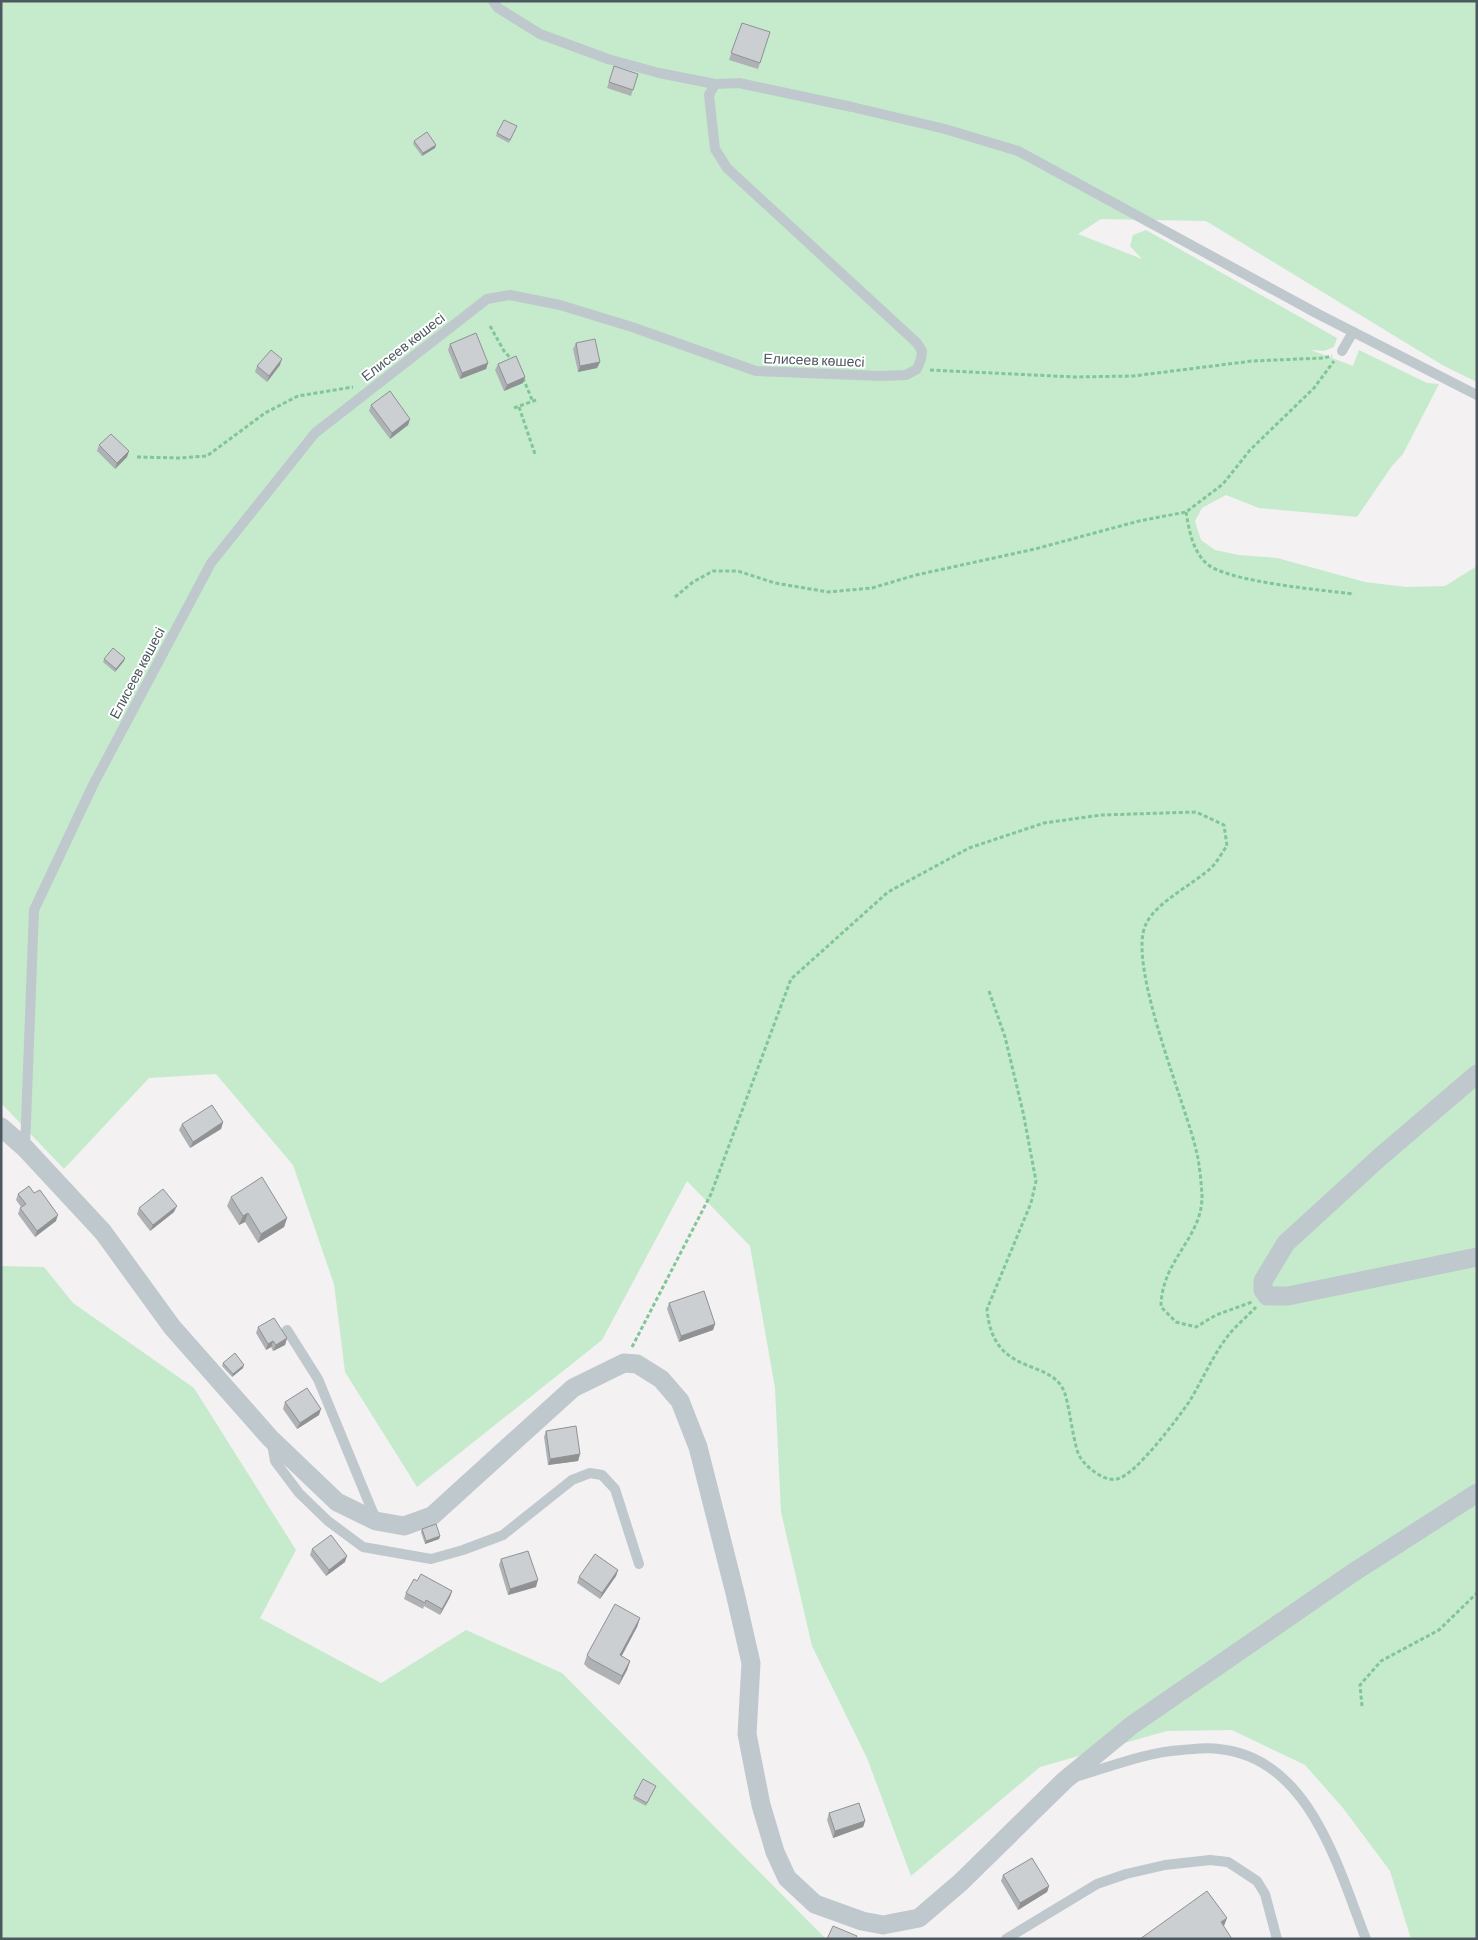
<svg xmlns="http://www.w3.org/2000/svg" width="1478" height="1940" viewBox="0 0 1478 1940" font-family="Barlow,sans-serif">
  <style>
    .green { fill: #c5ebcc }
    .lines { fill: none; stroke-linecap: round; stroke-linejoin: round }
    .path { stroke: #81c696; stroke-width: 3; stroke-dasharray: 4 2.5; stroke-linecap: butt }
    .service { stroke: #bfc8cc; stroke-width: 10 }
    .minor { stroke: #bfc8cc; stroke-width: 19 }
    .wall { fill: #afb2b5 }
    .shaded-wall { fill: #8f9193 }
    .building { fill: #cccfd2; stroke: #8f9193 }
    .labels { text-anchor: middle; stroke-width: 4; stroke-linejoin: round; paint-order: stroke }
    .street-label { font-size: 14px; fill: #4b585d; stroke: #fff }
  </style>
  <rect width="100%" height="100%" fill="#f3f1f2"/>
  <g class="green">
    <path d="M1,1H1477V382L1444,366L1206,221L1101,219L1078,234L1142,259L1130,246L1133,235L1146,230L1337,338L1334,347L1324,351L1311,350L1353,366L1359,350L1427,383L1439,384L1403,454L1392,466L1357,517L1259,508L1226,495L1202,508L1195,521L1201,540L1215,550L1239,555L1277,558L1365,582L1406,587L1445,586L1477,566V1939H1411L1390,1871L1343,1808L1305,1765L1232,1730L1167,1731L1040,1767L911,1876L867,1758L812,1646L781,1512L775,1388L750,1246L687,1181L602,1340L417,1487L345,1372L334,1284L293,1165L216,1074L149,1078L64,1169L1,1103Z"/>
    <path d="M1,1266L44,1267L73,1303L194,1388L296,1550L260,1618L381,1683L466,1630L562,1673L826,1939H1Z"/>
  </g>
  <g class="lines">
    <g class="path">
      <path d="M490,326L504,351L513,361"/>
      <path d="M930,370L1075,377L1133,376L1252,361L1323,358L1332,356"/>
      <path d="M523,378L533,402"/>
      <path d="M519,407L535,454"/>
      <path d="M514,408L536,400"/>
      <path d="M137,457L180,458L207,456L265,413L298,396L353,387"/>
      <path d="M1186,512C1189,529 1192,549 1205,562C1223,582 1324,590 1354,594"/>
      <path d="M675,597L693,582L713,571H738L775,583L828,592L872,588L916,575L1035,549L1139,521L1186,512L1223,484L1250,450L1314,388L1334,361"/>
      <path d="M989,991L1005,1037L1023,1112L1036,1181L1031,1203L987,1309C993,1380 1053,1356 1065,1394C1070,1409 1074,1448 1080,1457C1086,1467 1104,1482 1117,1479C1135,1476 1178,1418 1189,1402C1202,1381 1212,1357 1227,1337C1235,1326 1247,1317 1256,1307"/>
      <path d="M632,1347L711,1194L791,979L888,892L969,848L1044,823L1101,815L1196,812L1224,825L1227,846C1222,852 1218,861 1212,867C1194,884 1156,902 1146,924C1126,964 1187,1106 1197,1154C1200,1167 1201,1182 1202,1195C1203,1238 1161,1260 1161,1307L1176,1322L1196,1327L1216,1315L1252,1302"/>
      <path d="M1362,1706L1360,1685L1381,1661L1439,1630L1477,1593"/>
    </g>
    <g class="service">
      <path d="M493,1L498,8L540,34L608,59L659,73L715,84L739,83L852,107L945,129L1018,151L1318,314L1477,395"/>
      <path d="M1342,351L1353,332"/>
      <path d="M25,1148L34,910L93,785L211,563L315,433L487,299L510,295L560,305L632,327L756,371L881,376L906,375L917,369L921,359L922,351L917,343L727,168L715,149L709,95L715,84"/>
      <path d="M287,1330L318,1379L376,1520"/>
      <path d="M272,1444L275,1461L299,1493L328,1521L363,1547L431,1559L463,1550L503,1535L572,1480L590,1473L602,1475L615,1489L639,1564"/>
      <path d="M1075,1777C1110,1767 1146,1752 1182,1750C1194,1749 1208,1747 1219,1749C1310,1758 1338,1868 1366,1939"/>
      <path d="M1006,1939L1097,1884L1126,1874L1165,1865L1210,1860L1228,1862L1257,1881L1265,1894L1277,1939"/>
    </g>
    <g class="minor">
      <path d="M1477,1074L1380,1157L1286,1243L1263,1281V1290L1267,1296H1288L1477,1257"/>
      <path d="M1,1127L25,1148L103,1232L172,1327L270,1438L337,1502L376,1521L404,1526L432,1516L573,1388L624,1363L637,1364L661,1379L680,1401L698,1447L735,1593L751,1663L747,1734L761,1805L775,1852L787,1878L815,1904L862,1921L883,1925L919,1918L961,1882L1065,1780L1132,1725L1354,1572L1477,1493"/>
    </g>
  </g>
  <g class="wall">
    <path d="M742,23L770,32L758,69L729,60Z"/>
    <path d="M614,66L638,74L631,96L607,88Z"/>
    <path d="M516,129L509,143L496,136L497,133Z"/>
    <path d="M414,141L436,145L435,148L422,156L413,144Z"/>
    <path d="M576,343L600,362L597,368L578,372L573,349Z"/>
    <path d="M450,344L488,363L486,369L460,379L448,350Z"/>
    <path d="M498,364L525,377L523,383L504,391L495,370Z"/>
    <path d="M280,365L267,382L255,372L257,366Z"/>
    <path d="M371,405L410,419L408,425L390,439L369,411Z"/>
    <path d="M99,445L129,451L127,457L115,469L97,451Z"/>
    <path d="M104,659L124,661L115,672L103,662Z"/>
    <path d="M223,1122L221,1129L190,1148L179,1130L182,1124Z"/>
    <path d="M34,1193L56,1221L35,1237L18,1214L20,1208L21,1207L16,1200L18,1194Z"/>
    <path d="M231,1197L287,1218L284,1227L258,1243L245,1222L239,1225L227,1206Z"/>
    <path d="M139,1208L174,1212L150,1231L137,1214Z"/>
    <path d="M669,1303L715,1324L713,1330L679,1342L667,1309Z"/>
    <path d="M258,1327L287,1338L285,1345L273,1351L271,1347L266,1350L256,1333Z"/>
    <path d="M223,1363L243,1368L232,1377L222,1366Z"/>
    <path d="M285,1402L319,1415L297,1429L283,1409Z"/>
    <path d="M546,1431L580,1454L578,1461L548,1465L544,1437Z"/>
    <path d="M422,1529L440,1536L439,1539L425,1544L421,1532Z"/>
    <path d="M312,1549L345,1562L326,1576L310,1555Z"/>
    <path d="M501,1559L536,1587L508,1595L499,1565Z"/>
    <path d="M618,1570L616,1576L600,1599L577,1583L579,1577Z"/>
    <path d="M417,1581L452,1591L450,1597L440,1615L424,1606L423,1609L404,1599L406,1593Z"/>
    <path d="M640,1618L637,1627L621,1656L630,1661L627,1670L619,1685L588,1668L584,1664L587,1655Z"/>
    <path d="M656,1786L646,1806L633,1799L634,1796Z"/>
    <path d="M829,1813L865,1821L863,1827L833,1838L827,1820Z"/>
    <path d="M1003,1875L1049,1886L1047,1892L1018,1910L1001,1881Z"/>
  </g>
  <g class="shaded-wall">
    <path d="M436,145L435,148L422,156L423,153Z"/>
    <path d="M282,359L280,365L267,382L269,376Z"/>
    <path d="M600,362L597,368L578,372L580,366Z"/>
    <path d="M488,363L486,369L460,379L462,373Z"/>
    <path d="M525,377L523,383L504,391L507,385Z"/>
    <path d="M410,419L408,425L390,439L392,433Z"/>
    <path d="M129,451L127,457L115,469L117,463Z"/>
    <path d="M125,658L124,661L115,672L116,669Z"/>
    <path d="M223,1122L221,1129L190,1148L193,1142Z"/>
    <path d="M177,1206L174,1212L150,1231L153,1225Z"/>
    <path d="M248,1213L245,1222L239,1225L243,1216Z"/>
    <path d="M58,1215L56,1221L35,1237L37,1231Z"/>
    <path d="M287,1218L284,1227L258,1243L261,1234Z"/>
    <path d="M715,1324L713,1330L679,1342L681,1336Z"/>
    <path d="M287,1338L285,1345L273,1351L276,1345Z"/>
    <path d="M273,1341L271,1347L266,1350L268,1344Z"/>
    <path d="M244,1365L243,1368L232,1377L233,1374Z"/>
    <path d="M321,1409L319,1415L297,1429L300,1423Z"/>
    <path d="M580,1454L578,1461L548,1465L550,1459Z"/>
    <path d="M440,1536L439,1539L425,1544L426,1541Z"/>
    <path d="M347,1556L345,1562L326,1576L329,1570Z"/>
    <path d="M618,1570L616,1576L600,1599L602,1593Z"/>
    <path d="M538,1580L536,1587L508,1595L510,1589Z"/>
    <path d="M452,1591L450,1597L440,1615L442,1609Z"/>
    <path d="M640,1618L637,1627L617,1665L620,1655Z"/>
    <path d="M630,1661L627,1670L619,1685L622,1676Z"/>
    <path d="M865,1821L863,1827L833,1838L835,1831Z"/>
    <path d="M1049,1886L1047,1892L1018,1910L1020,1903Z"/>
    <path d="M1227,1918L1224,1926L1221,1922Z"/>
  </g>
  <g class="building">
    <path d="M742,23L770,32L760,63L731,53Z"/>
    <path d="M614,66L638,74L633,90L609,82Z"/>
    <path d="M504,120L517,126L510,140L497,133Z"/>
    <path d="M427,132L436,145L423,153L414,141Z"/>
    <path d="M476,333L488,363L462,373L450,344Z"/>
    <path d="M595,339L600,362L580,366L576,343Z"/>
    <path d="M271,350L282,359L269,376L257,366Z"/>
    <path d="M516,356L525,377L507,385L498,364Z"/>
    <path d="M390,391L410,419L392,433L371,405Z"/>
    <path d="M111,434L129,451L117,463L99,445Z"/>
    <path d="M113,648L125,658L116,669L104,659Z"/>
    <path d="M212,1105L223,1122L193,1142L182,1124Z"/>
    <path d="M262,1177L287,1218L261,1234L248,1213L243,1216L231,1197Z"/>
    <path d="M29,1186L34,1193L40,1190L58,1215L37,1231L20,1208L26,1204L18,1194Z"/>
    <path d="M163,1189L177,1206L153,1225L139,1208Z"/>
    <path d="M704,1291L715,1324L681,1336L669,1303Z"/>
    <path d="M274,1318L287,1338L276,1345L273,1341L268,1344L258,1327Z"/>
    <path d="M235,1353L244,1365L233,1374L223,1363Z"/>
    <path d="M307,1388L321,1409L300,1423L285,1402Z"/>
    <path d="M576,1426L580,1454L550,1459L546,1431Z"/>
    <path d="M436,1524L440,1536L426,1541L422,1529Z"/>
    <path d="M331,1535L347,1556L329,1570L312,1549Z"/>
    <path d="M528,1551L538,1580L510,1589L501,1559Z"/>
    <path d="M595,1554L618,1570L602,1593L579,1577Z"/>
    <path d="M421,1574L452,1591L442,1609L426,1600L425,1603L406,1593L414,1579L417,1581Z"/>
    <path d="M615,1604L640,1618L620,1655L630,1661L622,1676L591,1659L587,1655Z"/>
    <path d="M643,1779L656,1786L647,1803L634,1796Z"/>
    <path d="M859,1803L865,1821L835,1831L829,1813Z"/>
    <path d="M1032,1858L1049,1886L1020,1903L1003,1875Z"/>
    <path d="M1207,1891L1227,1918L1221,1922L1232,1939H1140Z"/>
    <path d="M833,1926L857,1936L855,1939H827Z"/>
  </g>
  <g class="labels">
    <g class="street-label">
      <text transform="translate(403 347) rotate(-38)" y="5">Елисеев көшесі</text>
      <text transform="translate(814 360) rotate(2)" y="5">Елисеев көшесі</text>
      <text transform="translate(137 673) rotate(-62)" y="5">Елисеев көшесі</text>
    </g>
  </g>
  <rect width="1478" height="1940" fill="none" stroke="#4b585d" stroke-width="5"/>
</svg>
